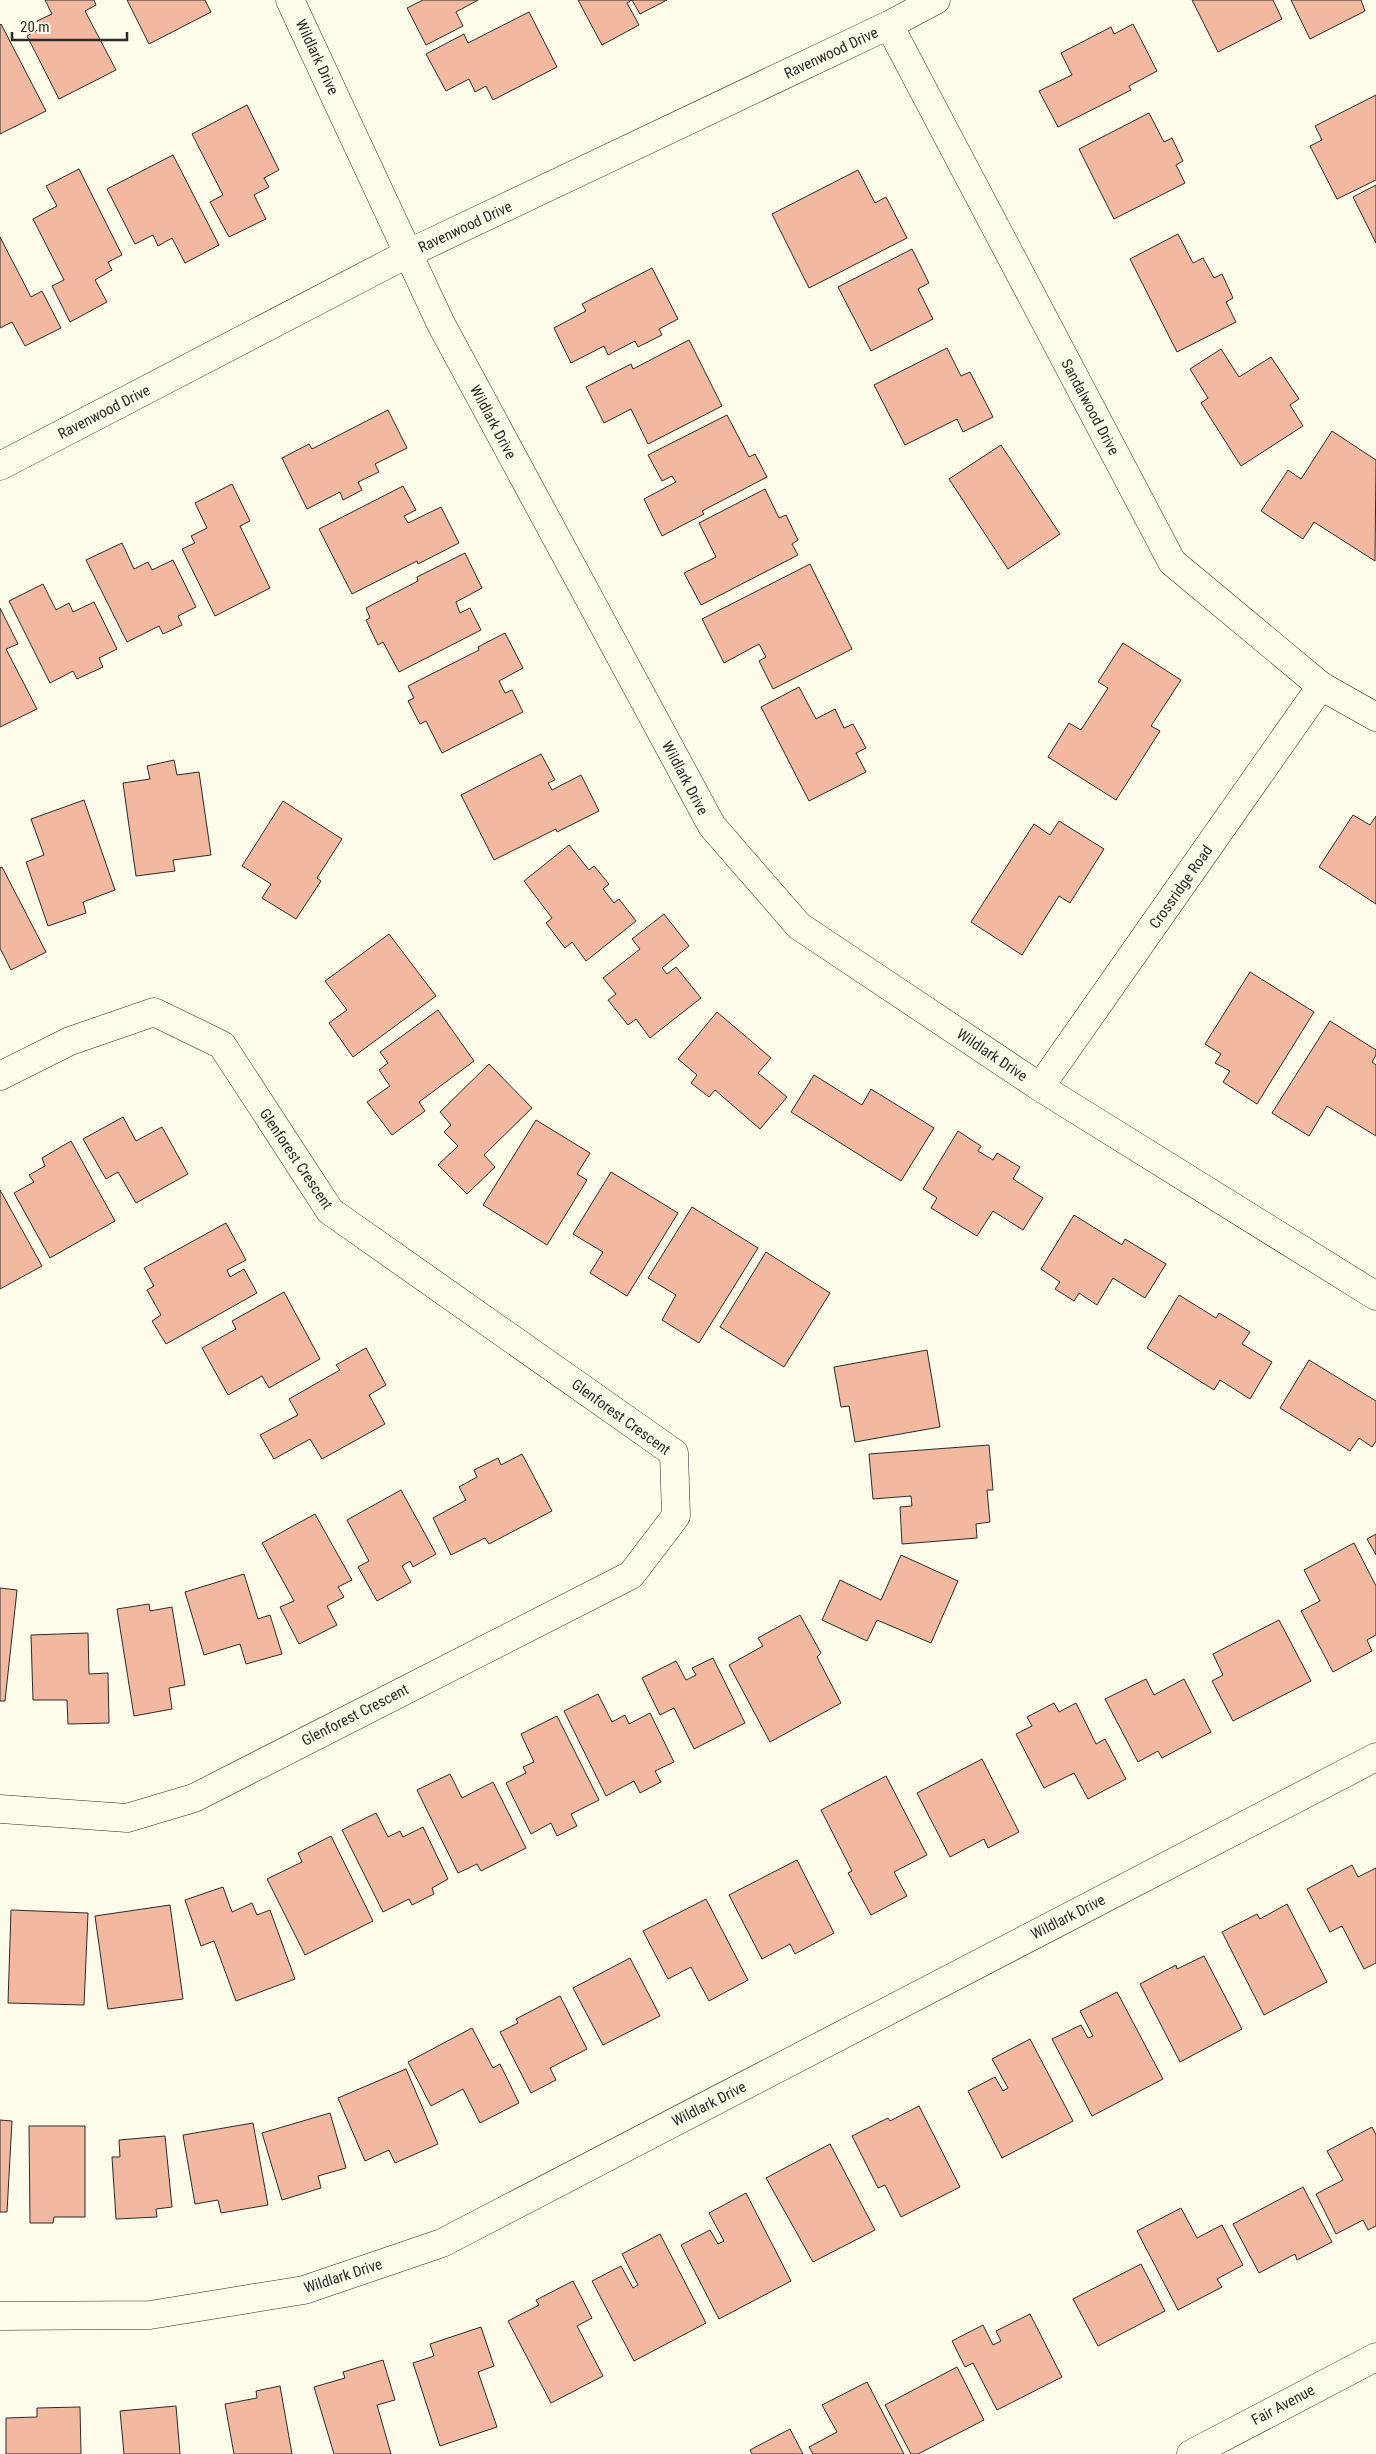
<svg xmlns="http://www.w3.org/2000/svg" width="1376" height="2454" viewBox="0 0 1376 2454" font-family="'Roboto Condensed',sans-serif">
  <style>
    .building { fill: #f2b8a0; stroke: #2b2b2b }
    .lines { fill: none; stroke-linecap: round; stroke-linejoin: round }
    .minor-casing { stroke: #2b2b2b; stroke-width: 29 }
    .tertiary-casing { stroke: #2b2b2b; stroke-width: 29 }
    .minor { stroke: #fdfbea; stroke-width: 28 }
    .tertiary { stroke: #fdfbea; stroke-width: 28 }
    .labels { text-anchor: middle; stroke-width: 4; stroke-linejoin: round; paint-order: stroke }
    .street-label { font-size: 15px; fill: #2b2b2b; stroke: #fdfbea }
  </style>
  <rect width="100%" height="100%" fill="#fdfbea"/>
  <g class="building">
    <path d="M45,0H94L96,5L85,11L116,70L59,99L27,36L41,28L37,21L52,14Z"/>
    <path d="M127,0H205L211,12L149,44Z"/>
    <path d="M423,0H478L456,12L463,26L426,45L407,8Z"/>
    <path d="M578,0H667L640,14L632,0L627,3L639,25L602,45Z"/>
    <path d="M1192,0H1273L1282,19L1218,52Z"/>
    <path d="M1291,0H1361L1365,11L1310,39Z"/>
    <path d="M529,12L557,67L493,100L486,86L475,92L469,79L446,91L426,54L464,34L468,43Z"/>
    <path d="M1,24L46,111L0,134V25Z"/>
    <path d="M1133,24L1157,71L1129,86L1131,90L1058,127L1039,91L1072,75L1061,53L1111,27L1114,34Z"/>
    <path d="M1376,95V180L1337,199L1310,146L1322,140L1315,126Z"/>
    <path d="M247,105L279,170L264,178L269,187L254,195L266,219L229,237L210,202L223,195L192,134Z"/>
    <path d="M1149,113L1164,142L1172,138L1183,161L1176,165L1185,183L1114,219L1079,149Z"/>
    <path d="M173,155L219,245L185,263L172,238L158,246L153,235L135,244L107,189Z"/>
    <path d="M79,169L122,255L108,262L112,270L95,280L107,302L70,322L52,286L64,280L33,219L57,206L46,186Z"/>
    <path d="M858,170L875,203L886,197L907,238L809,288L772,214Z"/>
    <path d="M1376,185V243L1353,197Z"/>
    <path d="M1178,234L1193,263L1203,258L1214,278L1222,274L1233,298L1226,302L1236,322L1177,352L1130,259Z"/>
    <path d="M0,237L31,297L42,291L61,328L25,346L12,322L0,328Z"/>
    <path d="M912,249L929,283L918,289L933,319L871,351L838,287Z"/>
    <path d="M652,268L678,319L659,329L662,335L638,347L635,341L608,355L604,346L571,363L554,328L586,311L582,304Z"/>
    <path d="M689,340L722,406L648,444L631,409L604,423L586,387L631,364L633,369Z"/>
    <path d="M947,348L961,376L970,372L993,417L963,432L957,419L905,445L874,385Z"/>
    <path d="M1221,349L1239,377L1271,357L1299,399L1290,405L1303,426L1241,466L1201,403L1208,398L1190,369Z"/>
    <path d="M388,410L407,448L375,464L379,472L358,482L362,490L343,500L340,492L307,509L282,458L309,444L312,449Z"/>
    <path d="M727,415L749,457L755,454L767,477L702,511L704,514L662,536L644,499L676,482L672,476L662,481L648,455Z"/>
    <path d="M1332,431L1376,460L1375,561L1314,522L1303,539L1261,511L1288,470L1301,479Z"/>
    <path d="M1001,445L1060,534L1008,569L949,479Z"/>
    <path d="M232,484L250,521L240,526L270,588L215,616L182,549L195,543L191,536L207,528L195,503Z"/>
    <path d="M403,486L416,510L404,516L408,523L441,507L459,543L418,564L417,561L352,594L319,529Z"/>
    <path d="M765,489L779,518L786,515L798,540L792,544L798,555L701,605L684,573L716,557L699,523Z"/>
    <path d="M122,543L134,569L148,562L152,570L173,560L196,607L178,616L182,625L163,634L159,626L127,642L86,560Z"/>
    <path d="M465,553L482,588L456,602L460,613L470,608L481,630L399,672L383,642L378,645L366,620L370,618L366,608L418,581L417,577Z"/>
    <path d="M810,564L852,649L773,689L759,661L766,657L759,644L724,663L702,619Z"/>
    <path d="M43,584L56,610L69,603L73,612L94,602L117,649L99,658L103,667L77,679L73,671L50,683L9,601Z"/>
    <path d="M0,608L18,644L6,649L37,709L0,727Z"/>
    <path d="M505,633L523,668L499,681L505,693L512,690L523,712L442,753L426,721L420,724L408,701L414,698L408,686L479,650L478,647Z"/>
    <path d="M1123,643L1181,680L1151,726L1160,731L1116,800L1048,757L1069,723L1081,730L1108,688L1098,682Z"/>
    <path d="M799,687L816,719L835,709L844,728L853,724L866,748L856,753L866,772L809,801L761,707Z"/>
    <path d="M541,754L555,780L548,783L552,790L581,775L599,811L557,832L556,829L494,860L461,795Z"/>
    <path d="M174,760L177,775L199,772L211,855L173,860L175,871L136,876L123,783L150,779L147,766Z"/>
    <path d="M84,800L115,890L83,902L86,913L48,926L26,862L44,855L31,819Z"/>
    <path d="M283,801L342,839L317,878L321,881L296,919L262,898L271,884L242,866Z"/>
    <path d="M1353,815L1370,825L1376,816V904L1319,867Z"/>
    <path d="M1059,821L1104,849L1070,903L1059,896L1022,955L971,922L1034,824L1050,835Z"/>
    <path d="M569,845L589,870L594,866L609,884L603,889L614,903L619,899L636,921L586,961L572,942L565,948L546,923L552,918L524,881Z"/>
    <path d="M2,867L46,952L11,970L0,948V868Z"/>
    <path d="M664,914L689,946L662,968L667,974L676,967L701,998L650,1038L636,1019L628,1025L608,1000L616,994L603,978L640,949L632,939Z"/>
    <path d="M389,934L436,996L353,1057L329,1023L347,1010L325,981Z"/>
    <path d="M1250,972L1314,1012L1257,1104L1223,1082L1230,1071L1215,1063L1221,1054L1205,1044Z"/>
    <path d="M438,1010L474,1061L419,1102L425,1111L392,1135L367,1102L390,1086L379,1070L388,1063L380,1052Z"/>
    <path d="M717,1012L771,1058L758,1073L787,1097L760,1129L715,1090L709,1097L691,1083L697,1075L678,1059Z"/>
    <path d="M1330,1021L1376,1050V1055L1372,1062L1376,1065V1136L1327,1106L1309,1136L1272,1113Z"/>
    <path d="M489,1064L532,1108L484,1155L495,1167L467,1194L438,1165L458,1146L444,1132L451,1125L440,1112Z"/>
    <path d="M814,1075L862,1105L871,1089L934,1128L901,1181L791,1112Z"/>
    <path d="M123,1117L136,1141L162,1127L188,1174L136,1203L118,1172L106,1179L83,1139Z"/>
    <path d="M536,1120L590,1153L577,1174L587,1180L547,1245L483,1205Z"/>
    <path d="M958,1131L981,1146L978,1151L993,1160L997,1153L1020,1167L1013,1179L1043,1198L1023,1230L993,1211L977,1236L931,1208L937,1198L923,1189Z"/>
    <path d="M71,1141L115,1221L50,1258L14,1193L34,1182L29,1175L45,1166L42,1158Z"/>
    <path d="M611,1172L678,1213L627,1296L590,1273L603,1252L573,1234Z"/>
    <path d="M0,1190L42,1266L0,1289Z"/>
    <path d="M692,1207L758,1248L699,1343L662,1320L676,1295L648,1278Z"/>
    <path d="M1074,1215L1122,1245L1125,1239L1166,1264L1145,1298L1113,1278L1097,1305L1079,1293L1074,1301L1055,1289L1060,1282L1041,1269Z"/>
    <path d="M226,1223L246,1260L227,1270L230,1277L244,1269L257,1293L166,1344L152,1321L161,1315L147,1290L154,1286L144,1268Z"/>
    <path d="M766,1252L830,1293L784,1367L720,1327Z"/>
    <path d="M284,1292L320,1359L269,1388L262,1376L228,1395L202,1348L236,1329L232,1321Z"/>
    <path d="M1179,1295L1216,1318L1219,1313L1250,1332L1242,1344L1272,1362L1250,1399L1220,1380L1214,1390L1147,1348Z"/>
    <path d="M366,1348L386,1385L369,1395L385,1424L322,1459L310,1439L274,1459L260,1435L298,1415L289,1399L340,1370L336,1365Z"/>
    <path d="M927,1350L940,1427L855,1442L849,1406L841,1407L834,1367Z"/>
    <path d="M1309,1360L1376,1401V1441L1372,1447L1359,1438L1350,1451L1280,1408Z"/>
    <path d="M989,1445L993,1490H987L990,1522L976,1524L977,1538L902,1544L900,1507L912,1506L911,1496L873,1499L869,1454Z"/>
    <path d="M522,1454L552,1511L489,1544L485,1538L451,1555L433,1518L466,1500L459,1487L477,1477L474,1470L498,1458L501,1465Z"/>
    <path d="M401,1490L436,1554L413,1567L410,1561L402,1566L411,1582L377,1601L358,1567L369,1561L347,1520Z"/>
    <path d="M315,1514L352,1580L338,1587L344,1597L327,1606L337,1625L299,1644L280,1607L294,1601L262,1543Z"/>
    <path d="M1376,1534V1555L1367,1539Z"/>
    <path d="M1354,1543L1376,1586V1635L1367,1640L1372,1651L1333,1672L1301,1611L1320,1601L1304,1570Z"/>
    <path d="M901,1555L958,1581L931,1643L877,1620L867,1641L822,1620L840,1580L881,1600Z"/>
    <path d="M244,1574L258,1619L270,1615L282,1654L246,1664L240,1644L204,1655L185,1592Z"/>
    <path d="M0,1588L17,1590L5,1701H0Z"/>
    <path d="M149,1604L150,1611L172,1607L185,1685L169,1688L172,1709L134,1716L117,1609Z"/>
    <path d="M800,1615L821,1653L817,1657L841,1703L770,1742L729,1665L763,1646L758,1638Z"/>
    <path d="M1279,1620L1311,1681L1233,1721L1212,1681L1223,1675L1213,1654Z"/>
    <path d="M88,1633L89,1674L108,1673L109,1723L68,1724L67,1700H33L31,1635Z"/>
    <path d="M713,1658L745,1723L694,1749L674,1708L660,1715L642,1678L676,1661L686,1680L696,1675L692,1668Z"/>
    <path d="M1146,1679L1154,1695L1184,1679L1211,1732L1162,1758L1158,1751L1138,1762L1105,1699Z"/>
    <path d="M598,1694L612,1722L625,1715L629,1724L650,1713L674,1762L655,1771L661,1782L640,1793L634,1781L606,1796L564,1711Z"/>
    <path d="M1054,1703L1059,1712L1076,1703L1096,1744L1105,1739L1126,1779L1088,1799L1074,1773L1044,1788L1016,1734L1032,1726L1027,1717Z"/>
    <path d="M557,1716L599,1800L571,1814L577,1826L557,1836L551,1823L531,1834L506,1783L526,1773L523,1767L534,1762L521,1734Z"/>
    <path d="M982,1759L1019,1832L988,1848L984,1839L950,1857L917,1793Z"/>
    <path d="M450,1774L462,1798L493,1782L526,1848L481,1871L477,1864L458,1873L417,1790Z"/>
    <path d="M886,1776L927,1855L894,1872L907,1896L871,1915L848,1873L852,1871L821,1810Z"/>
    <path d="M376,1813L388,1837L400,1831L403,1837L423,1827L448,1879L432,1888L434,1894L412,1905L409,1899L383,1912L342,1830Z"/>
    <path d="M331,1836L373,1921L305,1955L267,1879L302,1862L298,1853Z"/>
    <path d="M797,1860L834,1933L795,1954L790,1944L762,1959L729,1895Z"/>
    <path d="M1352,1865L1358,1877L1376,1868V1963L1364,1969L1342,1926L1330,1932L1307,1889Z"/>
    <path d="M223,1887L232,1912L252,1903L257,1915L270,1910L295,1979L236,2001L214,1941L201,1946L185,1900Z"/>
    <path d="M706,1899L748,1980L709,2001L691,1967L668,1979L643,1931Z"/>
    <path d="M1287,1904L1327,1982L1264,2015L1222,1932L1257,1914L1260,1919Z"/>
    <path d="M170,1905L183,1999L108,2009L95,1916Z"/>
    <path d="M11,1910L88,1913L84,2005L8,2003Z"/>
    <path d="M1204,1956L1242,2029L1180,2062L1140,1984L1176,1965L1177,1969Z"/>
    <path d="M630,1958L660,2016L603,2045L573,1988Z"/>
    <path d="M1117,1992L1163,2079L1092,2116L1052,2039L1081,2025L1088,2038L1093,2036L1080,2011Z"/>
    <path d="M560,1996L587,2049L550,2068L556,2080L531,2093L500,2032L518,2023L516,2019Z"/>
    <path d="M472,2028L493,2068L500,2064L519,2103L480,2123L463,2089L431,2106L408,2062Z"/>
    <path d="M1030,2039L1073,2121L1002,2158L968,2091L995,2077L1003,2091L1008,2088L992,2059Z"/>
    <path d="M406,2069L438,2144L395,2163L389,2150L365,2161L338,2098Z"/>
    <path d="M919,2106L960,2187L901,2217L885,2185L878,2188L852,2136L888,2118L890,2121Z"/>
    <path d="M330,2113L346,2168L318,2176L321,2188L282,2200L262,2133Z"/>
    <path d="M0,2120L12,2121L7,2212H0Z"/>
    <path d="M253,2123L268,2205L221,2213L218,2200L195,2204L183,2135Z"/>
    <path d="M29,2126H85V2217H54L53,2223H30Z"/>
    <path d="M1372,2127L1376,2135V2226L1368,2230L1363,2220L1336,2234L1316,2194L1343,2180L1327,2151Z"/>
    <path d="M165,2136L172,2207L156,2209L157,2217L116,2219L112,2157H120L119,2140Z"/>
    <path d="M830,2144L875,2230L813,2262L766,2178Z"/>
    <path d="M1303,2187L1332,2242L1297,2260L1295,2254L1259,2273L1233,2224Z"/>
    <path d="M746,2193L791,2281L719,2319L681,2245L710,2230L718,2244L724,2241L709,2213Z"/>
    <path d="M1181,2208L1197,2238L1222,2225L1243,2265L1217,2279L1222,2287L1178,2310L1137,2231Z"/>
    <path d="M660,2234L706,2323L634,2361L592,2281L621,2266L633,2288L638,2285L622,2254Z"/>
    <path d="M1141,2264L1165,2311L1098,2346L1073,2299Z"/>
    <path d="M573,2281L592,2318L577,2326L603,2376L551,2403L508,2321L539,2305L536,2300Z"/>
    <path d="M1030,2314L1062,2377L997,2410L973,2363L965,2367L952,2341L983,2325L993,2345L1001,2341L996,2331Z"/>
    <path d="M481,2327L494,2366L478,2372L497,2427L440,2446L413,2363L434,2356L430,2344Z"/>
    <path d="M383,2360L395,2400L377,2405L391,2454H334L314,2387L345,2378L343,2372Z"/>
    <path d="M957,2367L984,2420L918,2454H911L885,2405Z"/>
    <path d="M867,2382L904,2454H813L809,2447L837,2432L822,2405Z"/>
    <path d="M280,2386L292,2454H234L225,2404L257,2398L256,2391Z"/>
    <path d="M176,2406L180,2454H124L120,2411Z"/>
    <path d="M80,2407L81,2454H6V2418L37,2417V2408Z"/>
    <path d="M790,2429L803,2454H752L750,2450Z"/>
  </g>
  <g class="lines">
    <g class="minor-casing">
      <g id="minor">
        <path d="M290,0L441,324L712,826L799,926L1040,1087L1376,1296"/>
        <path d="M889,25L1172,562L1321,686L1376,717"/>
        <path d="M0,466L407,254L889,25L936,0"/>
        <path d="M0,1076L70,1041L154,1012L222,1045L330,1211L674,1453L676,1516L631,1575L194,1798L127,1818L0,1809"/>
        <path d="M1040,1087L1321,686"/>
        <path d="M0,2316L150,2315L304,2290L442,2243L1376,1757"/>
      </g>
    </g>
    <g class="tertiary-casing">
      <path id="tertiary" d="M1191,2454L1376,2357"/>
    </g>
    <use href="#minor" class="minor"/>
    <use href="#tertiary" class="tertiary"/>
  </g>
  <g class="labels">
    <g class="street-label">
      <text transform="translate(831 53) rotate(-25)" y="5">Ravenwood Drive</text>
      <text transform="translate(317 57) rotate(65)" y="5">Wildlark Drive</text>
      <text transform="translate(465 227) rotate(-25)" y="5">Ravenwood Drive</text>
      <text transform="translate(1090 407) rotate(62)" y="5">Sandalwood Drive</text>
      <text transform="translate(104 412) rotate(-27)" y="5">Ravenwood Drive</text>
      <text transform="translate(493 422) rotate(62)" y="5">Wildlark Drive</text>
      <text transform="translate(685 778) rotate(62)" y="5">Wildlark Drive</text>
      <text transform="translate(1181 887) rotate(-55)" y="5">Crossridge Road</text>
      <text transform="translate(992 1055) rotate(34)" y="5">Wildlark Drive</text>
      <text transform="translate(296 1159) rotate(56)" y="5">Glenforest Crescent</text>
      <text transform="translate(621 1417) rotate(36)" y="5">Glenforest Crescent</text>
      <text transform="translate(355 1715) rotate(-27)" y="5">Glenforest Crescent</text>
      <text transform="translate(1068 1917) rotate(-27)" y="5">Wildlark Drive</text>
      <text transform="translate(709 2104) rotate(-27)" y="5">Wildlark Drive</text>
      <text transform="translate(343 2276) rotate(-18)" y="5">Wildlark Drive</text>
      <text transform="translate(1283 2405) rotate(-28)" y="5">Fair Avenue</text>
    </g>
  </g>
  <path d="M12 32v8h115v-8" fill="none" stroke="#2b2b2b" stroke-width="2.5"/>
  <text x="20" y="32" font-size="15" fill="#2b2b2b" stroke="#fdfbea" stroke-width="4" paint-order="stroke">20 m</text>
</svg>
